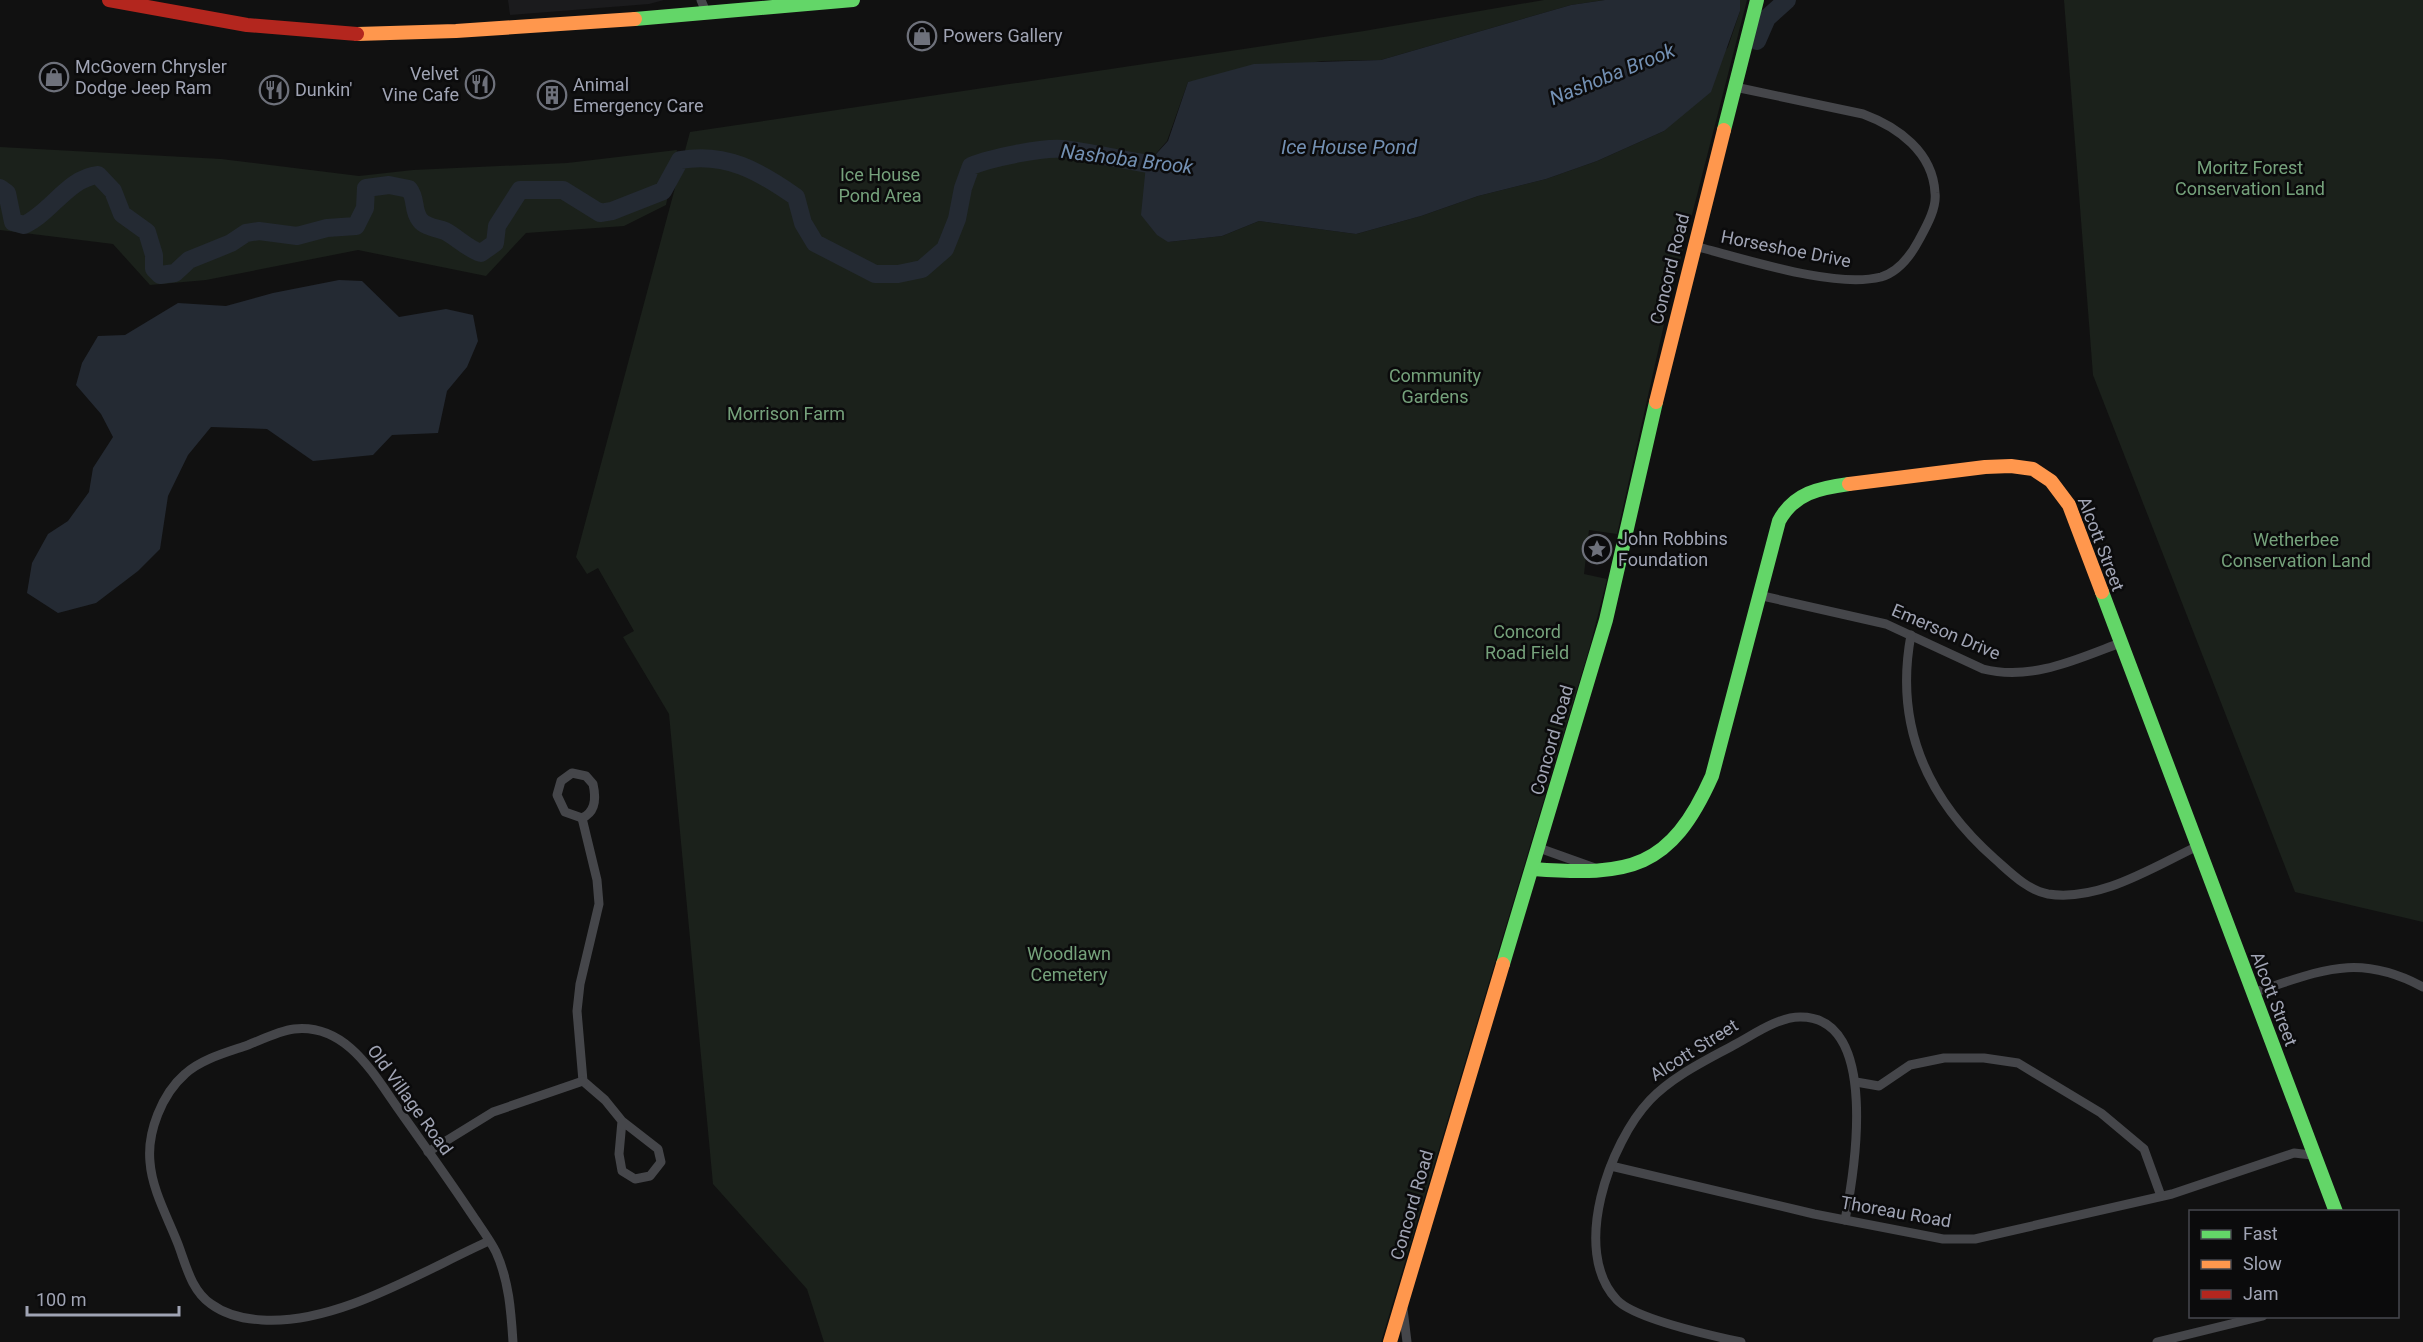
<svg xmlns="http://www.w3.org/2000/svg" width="2423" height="1342" viewBox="0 0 2423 1342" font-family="Roboto,sans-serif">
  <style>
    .built { fill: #1b1b1d }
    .green { fill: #1b211b }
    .water { fill: #242a33 }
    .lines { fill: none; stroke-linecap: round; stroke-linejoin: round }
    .river { stroke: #242a33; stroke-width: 18 }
    .street { stroke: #45464a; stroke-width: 9 }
    .fast { stroke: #63d668; stroke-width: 14 }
    .slow { stroke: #ff974d; stroke-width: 14 }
    .jam { stroke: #b3261e; stroke-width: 14 }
    .labels { text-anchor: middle; stroke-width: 5; stroke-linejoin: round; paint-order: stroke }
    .poi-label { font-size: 18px; fill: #a0a4b4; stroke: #0b0b0c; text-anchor: start }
    .park-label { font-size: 18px; fill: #75a17b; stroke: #0b0b0c }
    .street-label { font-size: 18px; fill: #a0a4b4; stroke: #0b0b0c }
    .water-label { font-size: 20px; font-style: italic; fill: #7390b3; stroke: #0b0b0c }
  </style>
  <rect width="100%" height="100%" fill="#111"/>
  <path class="built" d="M508,0H664L649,4L510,15Z"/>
  <g class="green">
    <path d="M1544,0H1605L1571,5L1381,60L1322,61L1188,82L1167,141L1146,165L1168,242L1222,236L1259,221L1356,234L1421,216L1478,196L1546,179L1597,161L1664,131L1728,47L1740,11V0H1747L1665,320L1617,534L1589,530L1584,574L1607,579L1590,646L1381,1342H824L807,1289L713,1184L669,714L623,637L634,631L598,568L587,574L576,557L690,132L1364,31Z"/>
    <path d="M2064,0H2423V922L2295,892L2093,375Z"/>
    <path d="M0,147L221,159L359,176L413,170L567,163L677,150L666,205L624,226L526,233L486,276L358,250L206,280L150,285L113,244L0,230Z"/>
  </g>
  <g class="water">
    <path d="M1605,0H1740V11L1711,92L1664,131L1597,161L1546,179L1478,196L1421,216L1356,234L1259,221L1222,236L1168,242L1157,235L1141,215L1146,165L1168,141L1188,82L1254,64L1381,60L1571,5Z"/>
    <path d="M339,280L362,281L399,317L446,309L473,315L478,341L467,367L447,391L438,433L392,435L373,455L313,461L267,429L211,427L188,455L168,496L160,549L138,571L96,603L58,613L27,593L32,563L48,534L68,521L89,492L93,468L113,437L101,414L76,385L82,363L98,336L125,335L178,303L226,306L273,293Z"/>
  </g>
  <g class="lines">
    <g class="river">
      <path d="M1757,41L1767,18L1787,0"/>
      <path d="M0,188L7,193L13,222L24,225C51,213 68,178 98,175L113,191L122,214L147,232L154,255V269L160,275L175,273L189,260L231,243L246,233L259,231L297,236L327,228L356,226L365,208L366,188L389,185L409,189C417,199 412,210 420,220C425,227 437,228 445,231C458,238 468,249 481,253L495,243L497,226L520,190H563L600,213L612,211L663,191L680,160C726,152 759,171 796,197L803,223L815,243L875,274H898L922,269L945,249L957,219L963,188L971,166C990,158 1043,147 1063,149C1099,153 1133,164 1170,166"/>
    </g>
    <g class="street">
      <path d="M701,0L706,12"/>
      <path d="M1694,246C1743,258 1833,289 1881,277C1898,272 1911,255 1919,240C1926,227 1937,208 1935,193C1933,152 1898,127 1863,114L1735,87"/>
      <path d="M1758,595L1886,624L1983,669C2031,681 2075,660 2120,643"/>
      <path d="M1911,635C1894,725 1927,799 1995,859C2010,872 2027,890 2048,894C2100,902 2153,867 2198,846"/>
      <path d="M572,773L586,776L593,784C596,797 596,812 582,818L565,812L557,795L561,781Z"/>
      <path d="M582,818L597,880L599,904L580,984L577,1011L583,1081L605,1100L622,1121L658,1149L661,1162L650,1176L635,1179L622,1171L619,1154L622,1121"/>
      <path d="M1539,848L1595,868"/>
      <path d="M2252,993C2319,972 2356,951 2423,987"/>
      <path d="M1856,1082L1879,1086L1910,1065L1944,1058H1984L2018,1063L2101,1113L2144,1149L2161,1196"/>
      <path d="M428,1152L493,1112L583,1081"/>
      <path d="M1611,1166L1814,1214L1943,1239H1975L2172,1194L2294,1153L2312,1155"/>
      <path d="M489,1241C422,1271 337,1325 262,1320C244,1319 226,1315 211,1304C191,1290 186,1265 178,1244C168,1218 152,1190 150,1162C147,1132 162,1094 185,1074C201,1059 228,1052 248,1045C263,1039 279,1031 294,1029C348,1023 375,1077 402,1114C426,1148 450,1181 473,1216C481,1228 490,1240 496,1252C509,1281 511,1311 513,1342"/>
      <path d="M1403,1309L1407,1342"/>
      <path d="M1741,1342C1713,1336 1635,1319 1617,1300C1570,1251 1610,1142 1650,1100C1673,1076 1705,1061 1734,1045C1753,1035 1778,1017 1800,1017C1881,1016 1854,1174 1845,1220"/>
      <path d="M2157,1342L2263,1316"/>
    </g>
    <g class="fast">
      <path d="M635,19L853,0"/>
      <path d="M1724,130L1757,0"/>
      <path d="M2102,592L2336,1212"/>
      <path d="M1533,869C1630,876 1670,870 1712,776L1779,521C1794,493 1819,488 1849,484"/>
      <path d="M1503,964L1606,620L1656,402"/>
    </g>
    <g class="slow">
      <path d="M357,34L456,31L635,19"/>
      <path d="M1656,402L1724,130"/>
      <path d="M1849,484L1985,467L2011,466L2033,469L2051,481L2069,505L2102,592"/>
      <path d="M1390,1342L1503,964"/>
    </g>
    <path class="jam" d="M109,0L247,25L357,34"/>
  </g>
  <defs>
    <g id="shop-ring" transform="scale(1.5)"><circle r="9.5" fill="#0b0b0c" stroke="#6e717b" stroke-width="1.5"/><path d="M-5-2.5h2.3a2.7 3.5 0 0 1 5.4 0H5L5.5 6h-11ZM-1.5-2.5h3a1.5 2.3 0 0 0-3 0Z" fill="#6e717b"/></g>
    <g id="restaurant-ring" transform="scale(1.5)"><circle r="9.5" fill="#0b0b0c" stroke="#6e717b" stroke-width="1.5"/><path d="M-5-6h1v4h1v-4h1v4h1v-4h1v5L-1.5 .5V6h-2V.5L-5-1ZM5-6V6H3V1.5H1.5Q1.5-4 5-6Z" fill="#6e717b"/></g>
    <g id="building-ring" transform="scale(1.5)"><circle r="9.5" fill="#0b0b0c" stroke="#6e717b" stroke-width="1.5"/><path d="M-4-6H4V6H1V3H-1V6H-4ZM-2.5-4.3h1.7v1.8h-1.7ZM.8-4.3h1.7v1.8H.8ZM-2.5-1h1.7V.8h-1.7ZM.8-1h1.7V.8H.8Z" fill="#6e717b"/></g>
    <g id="sight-ring" transform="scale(1.5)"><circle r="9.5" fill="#0b0b0c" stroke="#6e717b" stroke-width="1.5"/><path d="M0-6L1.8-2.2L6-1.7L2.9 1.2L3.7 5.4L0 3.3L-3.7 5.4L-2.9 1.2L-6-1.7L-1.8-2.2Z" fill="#6e717b"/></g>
  </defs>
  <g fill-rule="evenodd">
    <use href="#shop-ring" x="922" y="36"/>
    <use href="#shop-ring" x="54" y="77"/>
    <use href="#restaurant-ring" x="480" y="84"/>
    <use href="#restaurant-ring" x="274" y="90"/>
    <use href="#building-ring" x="552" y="95"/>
    <use href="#sight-ring" x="1597" y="549"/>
  </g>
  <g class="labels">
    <g class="poi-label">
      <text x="943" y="42">Powers Gallery</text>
      <text x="75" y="73">McGovern Chrysler<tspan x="75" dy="21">Dodge Jeep Ram</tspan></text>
      <text x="459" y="80" text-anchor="end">Velvet<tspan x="459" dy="21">Vine Cafe</tspan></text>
      <text x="573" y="91">Animal<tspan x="573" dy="21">Emergency Care</tspan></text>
      <text x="295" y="96">Dunkin'</text>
      <text x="1618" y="545">John Robbins<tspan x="1618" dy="21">Foundation</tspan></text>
    </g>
    <g class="park-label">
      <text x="2250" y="174">Moritz Forest<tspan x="2250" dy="21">Conservation Land</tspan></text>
      <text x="880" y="181">Ice House<tspan x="880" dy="21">Pond Area</tspan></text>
      <text x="1435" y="382">Community<tspan x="1435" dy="21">Gardens</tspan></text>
      <text x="786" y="420">Morrison Farm</text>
      <text x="2296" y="546">Wetherbee<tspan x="2296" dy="21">Conservation Land</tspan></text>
      <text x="1527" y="638">Concord<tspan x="1527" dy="21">Road Field</tspan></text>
      <text x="1069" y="960">Woodlawn<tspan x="1069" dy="21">Cemetery</tspan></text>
    </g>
    <g class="street-label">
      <text transform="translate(1786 249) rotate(11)" y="6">Horseshoe Drive</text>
      <text transform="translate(1670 269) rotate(-76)" y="6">Concord Road</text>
      <text transform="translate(2101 544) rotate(69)" y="6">Alcott Street</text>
      <text transform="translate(1946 632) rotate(23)" y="6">Emerson Drive</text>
      <text transform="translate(1552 740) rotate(-74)" y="6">Concord Road</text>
      <text transform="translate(2274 999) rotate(69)" y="6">Alcott Street</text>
      <text transform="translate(1694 1050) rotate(-32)" y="6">Alcott Street</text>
      <text transform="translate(410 1100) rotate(54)" y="6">Old Village Road</text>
      <text transform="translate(1412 1205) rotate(-74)" y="6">Concord Road</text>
      <text transform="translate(1896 1212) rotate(10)" y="6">Thoreau Road</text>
    </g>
    <g class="water-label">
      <text transform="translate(1612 74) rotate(-22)" y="7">Nashoba Brook</text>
      <text x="1349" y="154">Ice House Pond</text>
      <text transform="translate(1127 159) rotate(7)" y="7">Nashoba Brook</text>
    </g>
  </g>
  <rect x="2189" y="1210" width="210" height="108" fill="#0b0b0c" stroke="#47484f" stroke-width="1.5"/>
  <rect x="2201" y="1230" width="30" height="9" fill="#63d668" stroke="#47484f" stroke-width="1.5"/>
  <text x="2243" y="1240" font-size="18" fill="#a0a4b4">Fast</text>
  <rect x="2201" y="1260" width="30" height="9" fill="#ff974d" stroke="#47484f" stroke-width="1.5"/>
  <text x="2243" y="1270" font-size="18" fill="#a0a4b4">Slow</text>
  <rect x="2201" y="1290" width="30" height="9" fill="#b3261e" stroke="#47484f" stroke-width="1.5"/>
  <text x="2243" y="1300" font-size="18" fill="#a0a4b4">Jam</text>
  <path d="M27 1306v9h152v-9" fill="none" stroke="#a0a4b4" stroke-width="3"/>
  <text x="36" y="1306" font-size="18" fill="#a0a4b4" stroke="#0b0b0c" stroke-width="4.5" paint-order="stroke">100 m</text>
</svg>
